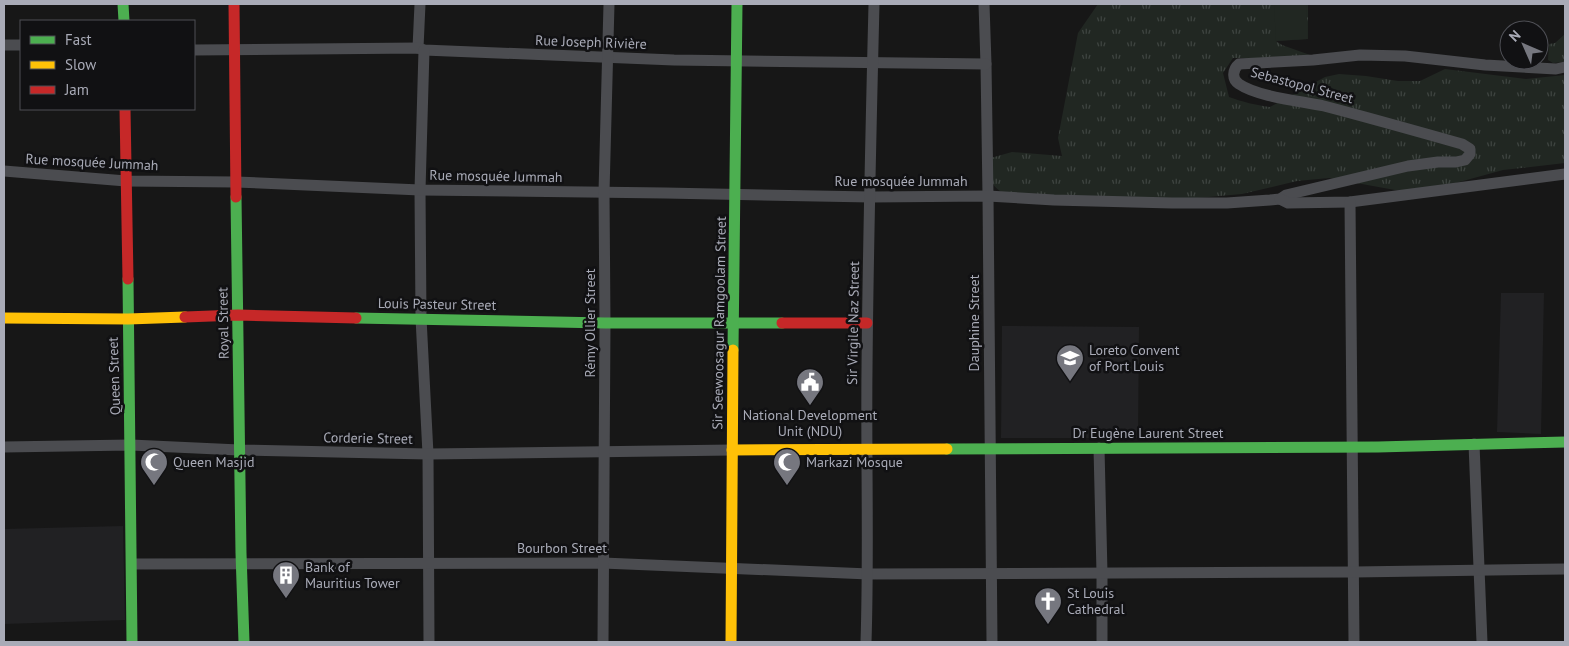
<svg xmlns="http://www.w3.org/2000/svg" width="1569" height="646" viewBox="0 0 1569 646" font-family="'PT Sans',sans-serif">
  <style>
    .built { fill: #212123 }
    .grass { fill: url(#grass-tufts) }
    .pitch { fill: #212722 }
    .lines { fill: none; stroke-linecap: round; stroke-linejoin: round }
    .street { stroke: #4b4c50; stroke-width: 11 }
    .fast { stroke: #4caf50; stroke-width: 11 }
    .slow { stroke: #ffc107; stroke-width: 11 }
    .jam { stroke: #c62828; stroke-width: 11 }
    .labels { text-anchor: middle; stroke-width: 5; stroke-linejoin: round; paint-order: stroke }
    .street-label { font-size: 14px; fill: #a9abb7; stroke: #111113 }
    .poi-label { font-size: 14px; fill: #a9abb7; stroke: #111113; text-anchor: start }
  </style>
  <defs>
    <pattern id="grass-tufts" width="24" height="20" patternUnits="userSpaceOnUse" patternTransform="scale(1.25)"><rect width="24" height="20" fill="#212722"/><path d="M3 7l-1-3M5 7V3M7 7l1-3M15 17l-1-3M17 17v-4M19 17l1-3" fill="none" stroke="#3e4440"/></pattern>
  </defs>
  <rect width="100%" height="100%" fill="#171717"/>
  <g class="built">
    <path d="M1501,293H1544L1541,434L1497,432Z"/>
    <path d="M1002,326L1139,327L1138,438H1001Z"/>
    <path d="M123,526L125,620L4,624V529Z"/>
  </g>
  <g class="grass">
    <path d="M1098,4H1308V39L1276,41L1282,45L1310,55L1262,58H1233L1223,73L1229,97C1243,102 1255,105 1270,107L1325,77L1339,74L1366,76L1398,81H1420L1445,69L1526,79L1565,75V163L1503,170L1452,184L1426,190H1395L1329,178L1297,181L1242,194L1175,200L1006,195C988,184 990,179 987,159L1012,152L1062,156L1058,138L1078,33Z"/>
    <path d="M1565,34V62L1553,63L1548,60L1549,44L1555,43Z"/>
  </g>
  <path class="pitch" d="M1274,4H1306L1308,39L1276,41Z"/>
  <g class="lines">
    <g class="street">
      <path d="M984,4L986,64L988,196L992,642"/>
      <path d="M4,45H21"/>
      <path d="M418,48L420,4"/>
      <path d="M194,50L418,48L424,50L674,60L986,64"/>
      <path d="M424,50L420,190L421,318L428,454L429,642"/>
      <path d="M4,171L126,181L236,182L420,190L665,193L871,197L988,196L1054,200L1172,203H1227L1270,200L1280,199L1286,195L1408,166L1438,162H1456L1465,160L1470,154V149L1462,144C1416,131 1370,118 1324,106C1301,101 1258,97 1239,84C1231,79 1233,69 1239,64L1313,60L1360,55L1405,56L1485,65L1556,69L1565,67"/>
      <path d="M1280,199L1288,203L1350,202L1565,174"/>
      <path d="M1350,202L1354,642"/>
      <path d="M1474,444L1482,642"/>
      <path d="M4,447L131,445L239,450L428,454L732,450"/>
      <path d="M1099,448L1102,573V642"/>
      <path d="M132,564L603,563L869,574L1354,572L1565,569"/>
      <path d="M603,642L605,323L604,192L609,4"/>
      <path d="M866,642C869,552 866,461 867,370C868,248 871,126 874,4"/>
    </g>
    <g class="fast">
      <path d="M123,4L124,21"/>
      <path d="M236,197L241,553L244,642"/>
      <path d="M128,279L132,642"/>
      <path d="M356,318L605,323H782"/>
      <path d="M733,350L737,4"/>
      <path d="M947,449L1378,447L1565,442"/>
    </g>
    <g class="slow">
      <path d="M4,318L128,319L185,317"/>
      <path d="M732,450L947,449"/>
      <path d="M731,642L733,350"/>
    </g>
    <g class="jam">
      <path d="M234,4L236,197"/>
      <path d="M125,109L128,279"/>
      <path d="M185,317L238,315L356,318"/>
      <path d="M782,323H867"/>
    </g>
  </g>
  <defs>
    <g id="school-pin" transform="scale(1.4375)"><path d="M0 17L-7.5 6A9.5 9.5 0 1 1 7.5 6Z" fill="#76777f" stroke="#111113"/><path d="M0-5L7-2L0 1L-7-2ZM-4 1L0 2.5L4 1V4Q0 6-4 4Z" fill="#fff"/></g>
    <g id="civic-pin" transform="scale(1.4375)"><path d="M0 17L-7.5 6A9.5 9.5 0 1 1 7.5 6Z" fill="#76777f" stroke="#111113"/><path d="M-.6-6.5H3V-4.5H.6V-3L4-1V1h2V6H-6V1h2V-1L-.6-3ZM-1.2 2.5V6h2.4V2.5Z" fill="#fff"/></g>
    <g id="mosque-pin" transform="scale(1.4375)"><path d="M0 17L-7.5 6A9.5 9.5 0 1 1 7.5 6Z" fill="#76777f" stroke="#111113"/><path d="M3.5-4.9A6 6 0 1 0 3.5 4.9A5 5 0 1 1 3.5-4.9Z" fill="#fff"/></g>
    <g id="building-pin" transform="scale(1.4375)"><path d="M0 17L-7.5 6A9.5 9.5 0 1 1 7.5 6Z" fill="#76777f" stroke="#111113"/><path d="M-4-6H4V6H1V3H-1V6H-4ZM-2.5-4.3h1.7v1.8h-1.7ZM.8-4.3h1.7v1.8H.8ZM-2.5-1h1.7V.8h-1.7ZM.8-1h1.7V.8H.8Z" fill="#fff"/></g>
    <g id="church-pin" transform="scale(1.4375)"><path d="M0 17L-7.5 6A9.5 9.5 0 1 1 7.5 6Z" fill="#76777f" stroke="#111113"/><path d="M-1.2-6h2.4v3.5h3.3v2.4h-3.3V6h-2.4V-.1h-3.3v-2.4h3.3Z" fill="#fff"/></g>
  </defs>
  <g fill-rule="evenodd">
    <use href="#school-pin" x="1070" y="358"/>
    <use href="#civic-pin" x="810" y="382"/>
    <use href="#mosque-pin" x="154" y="462"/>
    <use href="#mosque-pin" x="787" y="462"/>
    <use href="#building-pin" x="286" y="575"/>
    <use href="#church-pin" x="1048" y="601"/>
  </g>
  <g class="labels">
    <g class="street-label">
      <text transform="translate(591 42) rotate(2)" y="5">Rue Joseph Rivière</text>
      <text transform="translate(1302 85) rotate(15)" y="5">Sebastopol Street</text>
      <text transform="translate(92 162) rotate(3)" y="5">Rue mosquée Jummah</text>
      <text transform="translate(496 176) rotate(1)" y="5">Rue mosquée Jummah</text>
      <text x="901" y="186">Rue mosquée Jummah</text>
      <text transform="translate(437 304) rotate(1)" y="5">Louis Pasteur Street</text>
      <text transform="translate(223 323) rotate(-91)" y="5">Royal Street</text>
      <text transform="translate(590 323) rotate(-90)" y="5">Rémy Ollier Street</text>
      <text transform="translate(719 323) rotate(-89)" y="5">Sir Seewoosagur Ramgoolam Street</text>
      <text transform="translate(853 323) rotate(-89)" y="5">Sir Virgile Naz Street</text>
      <text transform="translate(974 323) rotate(-90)" y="5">Dauphine Street</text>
      <text transform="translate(114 376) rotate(-92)" y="5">Queen Street</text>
      <text x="1148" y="438">Dr Eugène Laurent Street</text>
      <text transform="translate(368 438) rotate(1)" y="5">Corderie Street</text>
      <text x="562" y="553">Bourbon Street</text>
    </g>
    <g class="poi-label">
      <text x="1089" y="355">Loreto Convent<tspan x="1089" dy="16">of Port Louis</tspan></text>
      <text x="810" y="420" text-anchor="middle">National Development<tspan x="810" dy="16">Unit (NDU)</tspan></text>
      <text x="173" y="467">Queen Masjid</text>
      <text x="806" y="467">Markazi Mosque</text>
      <text x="305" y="572">Bank of<tspan x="305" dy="16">Mauritius Tower</tspan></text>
      <text x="1067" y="598">St Louis<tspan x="1067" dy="16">Cathedral</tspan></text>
    </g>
  </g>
  <rect width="1569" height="646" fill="none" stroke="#a9abb7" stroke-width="10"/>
  <rect x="20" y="20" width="175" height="90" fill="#111113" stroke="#4e4f55"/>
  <rect x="30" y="36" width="25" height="8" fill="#4caf50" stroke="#4e4f55"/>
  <text x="65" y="45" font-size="15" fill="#a9abb7">Fast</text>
  <rect x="30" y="61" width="25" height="8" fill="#ffc107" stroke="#4e4f55"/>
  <text x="65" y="70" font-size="15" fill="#a9abb7">Slow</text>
  <rect x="30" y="86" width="25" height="8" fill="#c62828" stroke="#4e4f55"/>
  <text x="65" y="95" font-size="15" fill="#a9abb7">Jam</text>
  <g transform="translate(1524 45) rotate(315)"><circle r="24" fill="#111113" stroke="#4e4f55"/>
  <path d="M0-4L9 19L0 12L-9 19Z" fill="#76777f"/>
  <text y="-8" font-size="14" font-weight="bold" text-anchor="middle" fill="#a9abb7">N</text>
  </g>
</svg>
